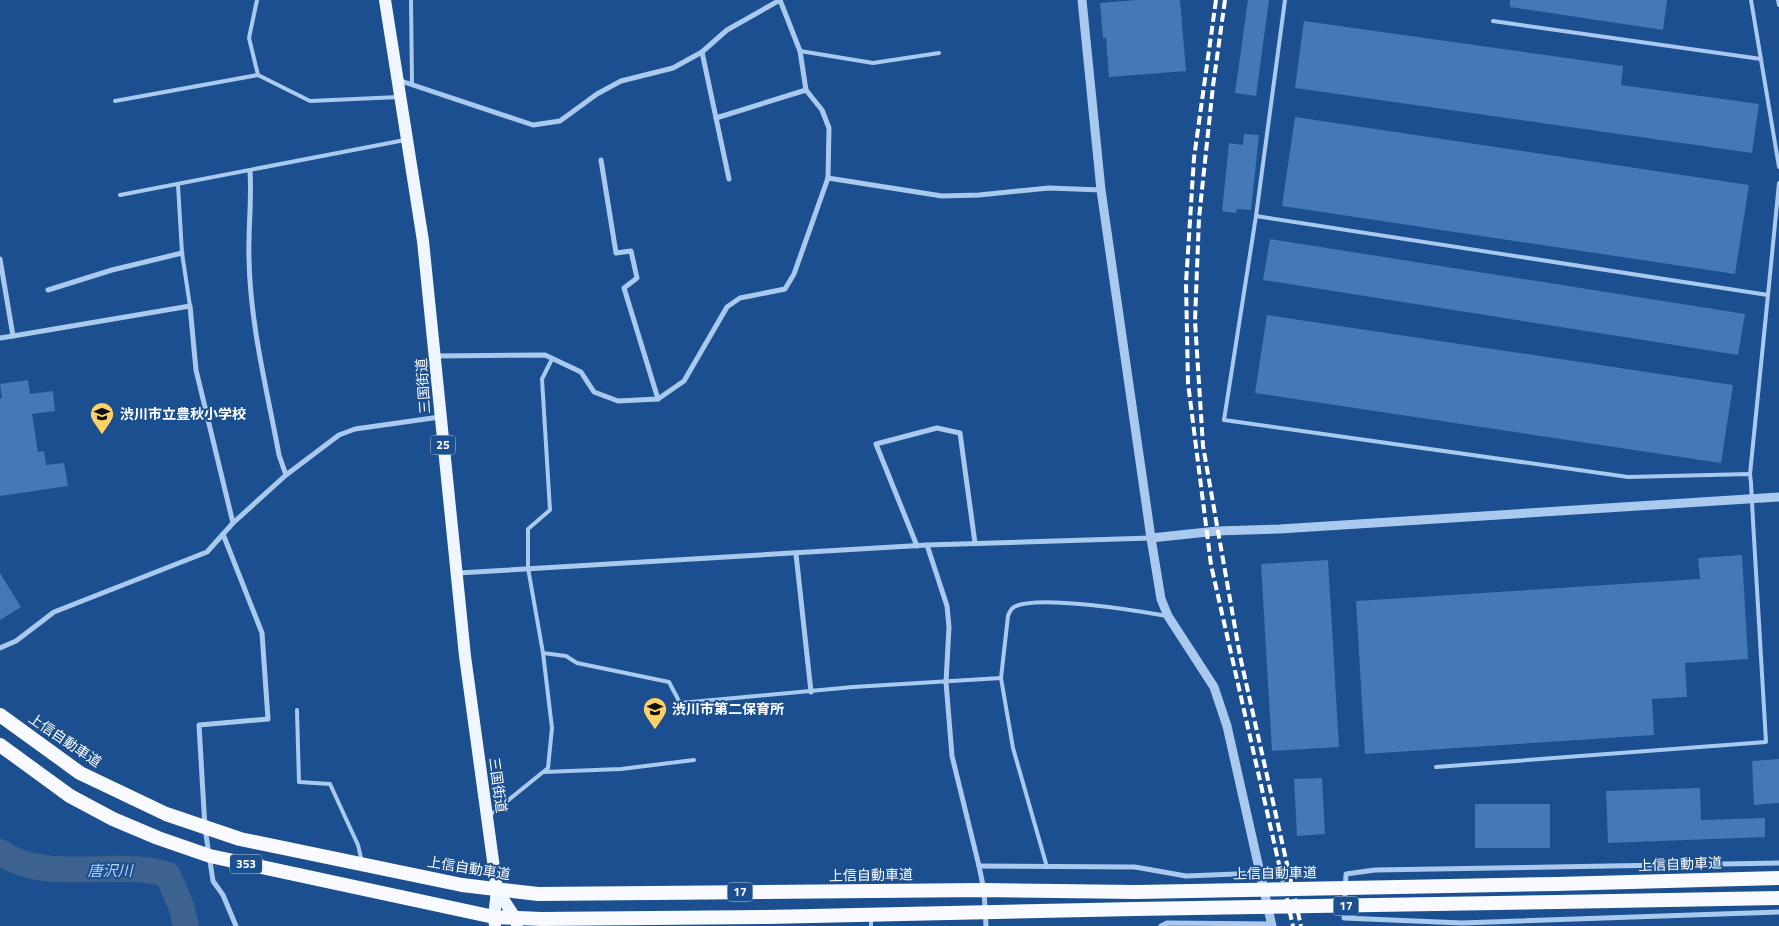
<svg xmlns="http://www.w3.org/2000/svg" width="1779" height="926" viewBox="0 0 1779 926" font-family="'Titillium Web','Noto Sans JP',sans-serif">
  <style>
    .lines { fill: none; stroke-linecap: round; stroke-linejoin: round }
    .river { stroke: #3c6290; stroke-width: 26 }
    .building { fill: #4478b7 }
    .service { stroke: #a9c9ee; stroke-width: 4 }
    .minor { stroke: #a9c9ee; stroke-width: 5 }
    .tertiary { stroke: #a9c9ee; stroke-width: 9 }
    .primary { stroke: #f0f6ff; stroke-width: 12 }
    .trunk { stroke: #f8faff; stroke-width: 14 }
    .rail { stroke: #fff; stroke-width: 4; stroke-dasharray: 9 4; stroke-linecap: butt }
    .service-bridge { stroke: #a9c9ee; stroke-width: 4 }
    .trunk-bridge { stroke: #f8faff; stroke-width: 14 }
    .labels { text-anchor: middle; stroke-width: 4; stroke-linejoin: round; paint-order: stroke }
    .shield { fill: #1b4f8f; stroke: #bbcadd; stroke-width: 1 }
    .shield-label { font-size: 12px; font-weight: bold; fill: #fff }
    .street-label { font-size: 14px; fill: #fff; stroke: #1b4f8f }
    .poi-label { font-size: 14px; font-weight: bold; fill: #fff; stroke: #1b4f8f; text-anchor: start }
    .water-label { font-size: 15px; font-style: italic; fill: #b5d3f5; stroke: #1b4f8f }
  </style>
  <rect width="100%" height="100%" fill="#1b4f8f"/>
  <g class="lines">
    <path class="river" d="M0,852C44,885 122,858 168,875L181,906L186,926"/>
  </g>
  <g class="building">
    <path d="M1137,0H1180L1186,71L1109,77L1106,38H1103L1100,3Z"/>
    <path d="M1248,0H1269L1256,96L1235,93Z"/>
    <path d="M1510,0H1667L1663,30L1510,7Z"/>
    <path d="M1304,21L1623,66L1621,85L1759,104L1752,153L1295,88Z"/>
    <path d="M1295,117L1749,185L1735,274L1282,206Z"/>
    <path d="M1244,134L1259,135L1251,210L1237,209L1236,213L1222,211L1229,143L1243,145Z"/>
    <path d="M1270,239L1745,314L1738,355L1263,280Z"/>
    <path d="M1267,315L1733,385L1721,463L1255,393Z"/>
    <path d="M28,380L30,394L53,391L55,411L32,414L38,452L44,451L46,465L64,463L68,486L0,496V398H2L0,384Z"/>
    <path d="M1742,555L1748,659L1685,663L1687,697L1652,699L1654,735L1365,754L1356,601L1700,579L1698,558Z"/>
    <path d="M1328,560L1339,747L1272,751L1261,564Z"/>
    <path d="M0,573L21,607L0,620Z"/>
    <path d="M1779,759V803L1754,805L1752,761Z"/>
    <path d="M1322,778L1325,834L1297,836L1294,779Z"/>
    <path d="M1700,788L1701,820L1765,818V837L1608,843L1606,791Z"/>
    <rect x="1475" y="804" width="75" height="44"/>
  </g>
  <g class="lines">
    <g class="service">
      <path d="M257,0L249,38L258,75"/>
      <path d="M411,0L412,84"/>
      <path d="M1285,0L1256,216L1224,420L1628,477L1750,474L1751,483"/>
      <path d="M1751,0L1779,167"/>
      <path d="M1778,0L1779,5"/>
      <path d="M1493,21L1761,59"/>
      <path d="M800,51L873,63L939,53"/>
      <path d="M115,101L258,75L310,101L399,97"/>
      <path d="M178,185L182,253L190,306"/>
      <path d="M120,195L405,140"/>
      <path d="M1256,216L1768,295L1750,474"/>
      <path d="M1768,295L1779,183"/>
      <path d="M552,359L542,379L550,510L528,529V568L543,653L566,656L577,663L669,682L680,703L853,687L1001,678"/>
      <path d="M297,710L299,782L330,784L358,845L362,862"/>
      <path d="M1436,767L1766,742L1753,521"/>
      <path d="M544,772L621,769L694,760"/>
      <path d="M490,815L548,768L552,728L543,653"/>
      <path d="M1047,867L1013,748L1001,678L1008,616C1009,613 1011,609 1014,607C1036,594 1139,611 1167,616"/>
      <path d="M871,917V926"/>
    </g>
    <g class="minor">
      <path d="M702,52L729,179"/>
      <path d="M398,80L533,125L560,121L597,94L621,81L673,68L702,52L727,30L780,0"/>
      <path d="M716,118L806,90"/>
      <path d="M601,160L616,253L631,251L637,278L624,288L658,399"/>
      <path d="M250,171C252,200 248,229 249,258C250,324 267,390 279,455L286,475"/>
      <path d="M828,178L942,196L979,195L1049,188L1101,190"/>
      <path d="M0,259L13,336L190,306L196,370L233,523"/>
      <path d="M48,290L112,270L182,253"/>
      <path d="M0,338L13,336"/>
      <path d="M436,356L545,355L581,372L594,392L618,401L658,399L684,381L727,307L740,298L785,289L794,274L828,178L829,128L822,110L806,90L800,51L780,0"/>
      <path d="M223,534L262,633L268,719L199,725L205,828L213,881L223,895L236,926"/>
      <path d="M927,545L947,606L949,627L946,682L952,756L979,866L984,890L986,926"/>
      <path d="M917,546L876,444L937,428L960,433L975,543"/>
      <path d="M796,554L811,692"/>
      <path d="M458,573L927,545L1151,538"/>
      <path d="M0,648L16,641L54,612L207,552L233,523L286,475L339,435L355,429L440,417"/>
      <path d="M1779,863L1375,870L1346,874L1344,918L1462,923L1779,912"/>
      <path d="M979,866L1135,867L1186,876L1261,873"/>
      <path d="M1161,926L1167,923L1272,924"/>
    </g>
    <g class="tertiary">
      <path d="M1082,0L1101,190L1151,538L1217,531L1280,529L1779,497"/>
      <path d="M1151,538L1161,599L1168,616L1214,687L1227,726L1272,926"/>
    </g>
    <g class="primary">
      <path d="M385,0L423,241L465,656L497,890L494,917L495,926"/>
      <path d="M497,890L516,919L517,926"/>
    </g>
    <g class="trunk">
      <path d="M0,715L80,773L166,814L240,839L462,885L538,894L984,890L1136,892"/>
      <path d="M0,745L70,796L113,819L158,838L210,856L494,917L541,919L766,917L1135,909"/>
      <path d="M1556,884L1779,878"/>
      <path d="M1557,902L1779,898"/>
    </g>
    <g class="rail">
      <path d="M1216,0L1194,158L1186,283L1188,383L1211,565L1293,926"/>
      <path d="M1225,0L1213,86L1199,218L1195,321L1203,446L1240,656L1301,926"/>
    </g>
    <path class="service-bridge" d="M1751,483L1753,521"/>
    <g class="trunk-bridge">
      <path d="M1136,892L1556,884"/>
      <path d="M1135,909L1557,902"/>
    </g>
  </g>
  <defs>
    <g id="school-pin" transform="scale(1.25)"><path d="M0 17L-7.5 6A9.5 9.5 0 1 1 7.5 6Z" fill="#ffd166" stroke="#1b4f8f"/><path d="M0-5L7-2L0 1L-7-2ZM-4 1L0 2.5L4 1V4Q0 6-4 4Z" fill="#111"/></g>
  </defs>
  <g fill-rule="evenodd">
    <use href="#school-pin" x="102" y="414"/>
    <use href="#school-pin" x="655" y="709"/>
  </g>
  <g class="labels">
    <g class="shield">
      <rect x="430.5" y="435.5" width="25" height="19" rx="4"/>
      <rect x="230" y="854.5" width="32" height="19" rx="4"/>
      <rect x="727.5" y="882.5" width="25" height="19" rx="4"/>
      <rect x="1333.5" y="896.5" width="25" height="19" rx="4"/>
    </g>
    <g class="shield-label">
      <text x="443" y="449">25</text>
      <text x="246" y="868">353</text>
      <text x="740" y="896">17</text>
      <text x="1346" y="910">17</text>
    </g>
    <g class="street-label">
      <text transform="translate(423 386) rotate(-94)" y="5">三国街道</text>
      <text transform="translate(65 740) rotate(34)" y="5">上信自動車道</text>
      <text transform="translate(498 785) rotate(82)" y="5">三国街道</text>
      <text transform="translate(1680 864) rotate(-2)" y="5">上信自動車道</text>
      <text transform="translate(469 868) rotate(9)" y="5">上信自動車道</text>
      <text transform="translate(1275 873) rotate(-1)" y="5">上信自動車道</text>
      <text transform="translate(871 875) rotate(-1)" y="5">上信自動車道</text>
    </g>
    <g class="poi-label">
      <text x="120" y="419">渋川市立豊秋小学校</text>
      <text x="672" y="714">渋川市第二保育所</text>
    </g>
    <g class="water-label">
      <text x="110" y="876">唐沢川</text>
    </g>
  </g>
</svg>
